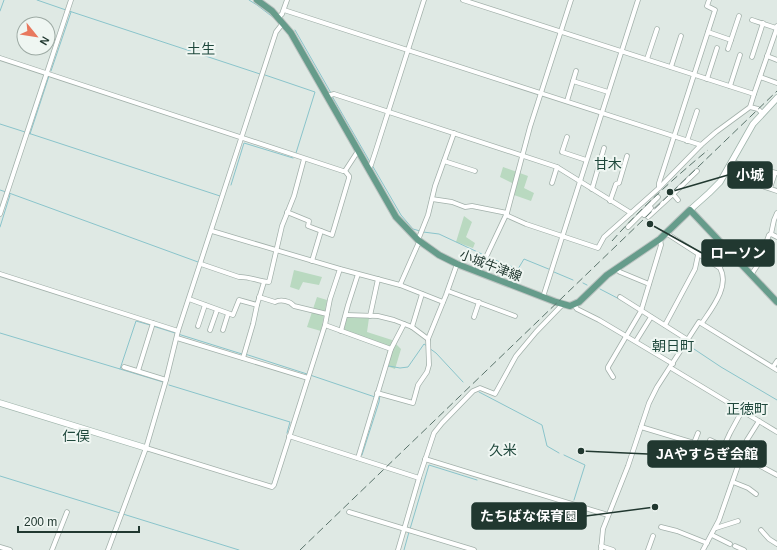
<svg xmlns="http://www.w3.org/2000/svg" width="777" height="550" viewBox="0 0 777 550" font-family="Arial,'Noto Sans JP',sans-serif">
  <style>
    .green { fill: #b9d9c0 }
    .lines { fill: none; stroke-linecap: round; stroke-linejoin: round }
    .stream { stroke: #8ac4cb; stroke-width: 1 }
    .street-casing { stroke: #a2b0aa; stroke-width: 5.5 }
    .secondary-casing { stroke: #9fb4ab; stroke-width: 7 }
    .primary-casing { stroke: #bcc3c1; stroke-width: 8 }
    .street { stroke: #fff; stroke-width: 4 }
    .secondary { stroke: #fff; stroke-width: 5.5 }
    .primary { stroke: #669c8b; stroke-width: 6 }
    .rail { stroke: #5b746c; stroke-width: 1; stroke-dasharray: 8 4; stroke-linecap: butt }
    .labels { text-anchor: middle; stroke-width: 4; stroke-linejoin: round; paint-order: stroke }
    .street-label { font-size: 13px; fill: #213830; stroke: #eff6f2 }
    .neighbourhood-label { font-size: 14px; fill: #1f483c; stroke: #eff6f2 }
    .leader { fill: none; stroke: #213830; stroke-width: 1.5 }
    .callout-dot { fill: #213830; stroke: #eff6f2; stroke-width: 1.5 }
    .callout { fill: #213830; stroke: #213830; stroke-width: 1.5 }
    .callout-label { font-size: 14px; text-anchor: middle; font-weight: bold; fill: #fff }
  </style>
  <rect width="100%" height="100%" fill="#dfe9e4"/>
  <g class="green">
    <path d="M503,167L528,176L524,188L534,193L531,201L514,195L516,185L500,177Z"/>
    <path d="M464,216L472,222L466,237L475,243L473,248L456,242Z"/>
    <path d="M294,270L322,277L319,285L303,282L299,290L290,287Z"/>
    <path d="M317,297L327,300L321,331L307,327Z"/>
    <path d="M347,316L369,318L367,332L392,340L401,349L395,369L384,365L388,350L343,334Z"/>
  </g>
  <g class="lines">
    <g class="stream">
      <path d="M37,0L66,10"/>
      <path d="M249,0L257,5L274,18"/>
      <path d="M0,11L4,0"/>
      <path d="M69,11L260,74"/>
      <path d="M295,30L331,93"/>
      <path d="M51,71L71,12"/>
      <path d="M265,75L315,92L296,153"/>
      <path d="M332,96L370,162"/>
      <path d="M0,124L25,132"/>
      <path d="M28,133L220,196"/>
      <path d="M30,134L49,76"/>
      <path d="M372,165L401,215L413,229L420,231"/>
      <path d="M231,185L244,143L293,158"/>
      <path d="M0,190L6,192"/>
      <path d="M9,193L198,262"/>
      <path d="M0,227L10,195L9,193"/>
      <path d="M423,232L439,234L484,255"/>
      <path d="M487,257L518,269L524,259L551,270"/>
      <path d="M554,272L573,280"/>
      <path d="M583,283L587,285"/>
      <path d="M600,289L625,302"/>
      <path d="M153,326L175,333"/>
      <path d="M0,333L120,369L136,321L150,325"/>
      <path d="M178,334L242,354"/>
      <path d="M688,345L721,367L777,400"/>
      <path d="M429,348L436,353L463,382"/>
      <path d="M245,354L307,374"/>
      <path d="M388,367L389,366L400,368L408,367L424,344L427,346"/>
      <path d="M120,369L163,382"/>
      <path d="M310,375L375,397"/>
      <path d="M169,385L290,422L287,433"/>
      <path d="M479,392L542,425L547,446L559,453"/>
      <path d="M362,455L379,402L380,395"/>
      <path d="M564,455L585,465L574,500"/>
      <path d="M0,476L120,513"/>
      <path d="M123,514L239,550"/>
      <path d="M410,529L429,465L477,480"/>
      <path d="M404,550L409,532"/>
    </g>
    <g class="street-casing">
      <g id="street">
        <path d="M284,10L701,145"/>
        <path d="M278,18L282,14L287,0"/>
        <path d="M752,20L776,28L777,26"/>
        <path d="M708,32L731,40"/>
        <path d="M728,49L739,16"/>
        <path d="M767,56L777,60"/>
        <path d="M752,57L763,23"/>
        <path d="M0,58L343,171H345L358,151"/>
        <path d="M647,59L657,29"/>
        <path d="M671,67L681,36"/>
        <path d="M760,77L777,83"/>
        <path d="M707,79L717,48"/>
        <path d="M573,81L608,92"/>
        <path d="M730,86L740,55"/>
        <path d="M754,94L777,28"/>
        <path d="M327,96L334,94L557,167L631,213"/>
        <path d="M567,101L576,71"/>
        <path d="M750,107L758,109L762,113"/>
        <path d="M567,137L562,152L586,160"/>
        <path d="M687,141L697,111"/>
        <path d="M444,161L475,171"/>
        <path d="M731,162L777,173"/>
        <path d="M368,168L371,165L375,153L424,0"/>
        <path d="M552,183L557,167"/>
        <path d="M759,185L777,191"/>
        <path d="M659,188V183L715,10L707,6L709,0"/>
        <path d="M770,188L775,173"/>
        <path d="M592,189L604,148"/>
        <path d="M673,194L697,171"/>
        <path d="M432,199L452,202L465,207L472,206L507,213L506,215L526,224L598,248L604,237L659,188L701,145L716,132L750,107L754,94L463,0"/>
        <path d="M610,201L616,184L619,183L627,156"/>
        <path d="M287,212L309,221L308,226L332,235L349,178V176L345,171"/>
        <path d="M507,213L530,127L571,0"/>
        <path d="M0,214L71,0"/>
        <path d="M644,215L651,208L650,207L647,210"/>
        <path d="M648,217L673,194L678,200"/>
        <path d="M628,227L658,197"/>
        <path d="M212,231L340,269L400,285L419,242"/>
        <path d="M666,233L720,268C730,286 712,308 702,323"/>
        <path d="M771,234L777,237"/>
        <path d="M418,240L428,215L435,186L454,133"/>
        <path d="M312,261L321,231"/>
        <path d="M201,264L239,277C249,276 259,282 269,282L282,226L294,196L304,159"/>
        <path d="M719,267L732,255"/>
        <path d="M616,269L620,272L649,284"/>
        <path d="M479,272L506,215"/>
        <path d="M0,274L178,331"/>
        <path d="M751,275L759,263L769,235L771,234L774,220L777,213"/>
        <path d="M400,285L443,302"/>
        <path d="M448,291L515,316"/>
        <path d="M259,297L275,302C281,299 290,301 294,306L327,314"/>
        <path d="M543,297L638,0"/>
        <path d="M620,297L688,340"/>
        <path d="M189,299L233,315L239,300L257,305L264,282"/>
        <path d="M574,305L577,309L599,320L673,364"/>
        <path d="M346,315L378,316L394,320L412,327L428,339"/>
        <path d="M370,316L378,279"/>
        <path d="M474,317L479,302"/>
        <path d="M325,325L391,349L358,458"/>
        <path d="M665,325L695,269L698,255"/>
        <path d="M198,326L205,305"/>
        <path d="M412,327L422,294"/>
        <path d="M210,330L217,310"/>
        <path d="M223,330L228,314"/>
        <path d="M341,331L348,305L358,274"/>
        <path d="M177,338L308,378"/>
        <path d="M636,341L651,317"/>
        <path d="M391,349L404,324"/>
        <path d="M243,358L253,324L257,305"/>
        <path d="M124,367L166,380"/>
        <path d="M773,367L777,361"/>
        <path d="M671,368L777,432"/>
        <path d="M138,371L153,323"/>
        <path d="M613,377L608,369V367L641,311L661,245L660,239"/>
        <path d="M377,393L413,403L418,385L427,372L429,365L428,339L446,295L457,264"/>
        <path d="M641,427L694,443L698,433"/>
        <path d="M289,436L419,478"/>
        <path d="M710,440L742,455"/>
        <path d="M724,446L730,433L742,411"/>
        <path d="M146,448L272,487L274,485L325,325L330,299L340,269"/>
        <path d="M742,456L777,475"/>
        <path d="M425,459L608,515"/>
        <path d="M733,482L748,488L756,494"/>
        <path d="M349,512L474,550"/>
        <path d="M661,527L677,531L707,543"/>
        <path d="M716,528L738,521"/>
        <path d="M761,530L769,539L777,544"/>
        <path d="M712,535L730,544"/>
        <path d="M601,546L613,550"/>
        <path d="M735,546L744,550"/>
        <path d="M0,547L10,550"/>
        <path d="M52,550L67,512"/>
        <path d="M108,550L146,448L166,380L178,331L276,32L283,23"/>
        <path d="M398,550L419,478L434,433L442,423L473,391L480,388L495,394L516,356L536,332L563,304"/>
        <path d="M601,550L603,529L628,466L649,403L657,387L699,322L777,370"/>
        <path d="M648,550L653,536"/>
        <path d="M703,550L719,520L747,440L759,421"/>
      </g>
    </g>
    <g class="secondary-casing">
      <g id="secondary">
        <path d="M690,210L709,193L720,182L753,124L777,98"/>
        <path d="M0,403L146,448"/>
      </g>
    </g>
    <g class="primary-casing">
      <path id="primary" d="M257,0L272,11L291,33L396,217L418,240L439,255L457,264L556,302L570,306L579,302L607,275L660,239L690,210L777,302"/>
    </g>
    <use href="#street" class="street"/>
    <use href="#secondary" class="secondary"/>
    <use href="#primary" class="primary"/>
    <g class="rail">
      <path d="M612,241C641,208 674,178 708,150"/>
      <path d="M300,550L777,91"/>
    </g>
  </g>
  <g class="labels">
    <g class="street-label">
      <text transform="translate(491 265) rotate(21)" y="5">小城牛津線</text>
    </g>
    <g class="neighbourhood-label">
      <text x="201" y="54">土生</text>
      <text x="608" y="169">甘木</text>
      <text x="673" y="351">朝日町</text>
      <text x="747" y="414">正徳町</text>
      <text x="76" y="441">仁俣</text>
      <text x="503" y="455">久米</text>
    </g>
  </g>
  <path class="leader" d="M670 192L728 175M650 224L702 253M581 451L648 454M655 507L586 516"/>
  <g class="callout-dot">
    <circle cx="670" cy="192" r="4"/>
    <circle cx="650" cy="224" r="4"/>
    <circle cx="581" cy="451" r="4"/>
    <circle cx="655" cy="507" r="4"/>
  </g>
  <g class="callout">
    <rect x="728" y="162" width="44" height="26" rx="4"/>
    <rect x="702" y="240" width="72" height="26" rx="4"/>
    <rect x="648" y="441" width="118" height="26" rx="4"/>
    <rect x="472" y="503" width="114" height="26" rx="4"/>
  </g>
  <g class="callout-label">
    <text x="750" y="180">小城</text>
    <text x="738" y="258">ローソン</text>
    <text x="707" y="459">JAやすらぎ会館</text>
    <text x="529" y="521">たちばな保育園</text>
  </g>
  <g transform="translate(36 36) rotate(120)"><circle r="19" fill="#eff6f2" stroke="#9daaa4"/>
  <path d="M0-3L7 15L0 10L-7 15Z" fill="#e8785e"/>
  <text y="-6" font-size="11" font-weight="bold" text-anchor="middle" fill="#213830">N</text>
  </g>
  <path d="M18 526v6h121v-6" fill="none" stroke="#213830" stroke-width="2"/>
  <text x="24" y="526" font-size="12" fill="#213830" stroke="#eff6f2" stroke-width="3" paint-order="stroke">200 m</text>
</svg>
